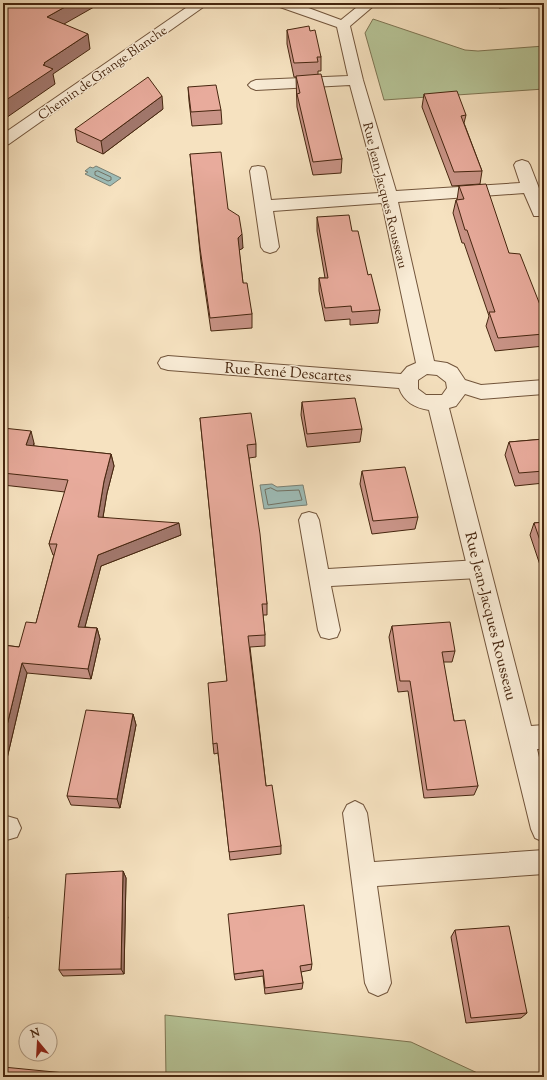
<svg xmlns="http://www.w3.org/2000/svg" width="547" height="1080" viewBox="0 0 547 1080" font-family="'Sorts Mill Goudy',serif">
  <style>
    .green { fill: #b6c497; stroke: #7e7553 }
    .water { fill: #9ebdb8; stroke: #7b8174 }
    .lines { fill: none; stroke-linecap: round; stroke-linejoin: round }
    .shore { stroke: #727264; stroke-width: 1 }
    .service-casing { stroke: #72553b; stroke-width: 2 }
    .minor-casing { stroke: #72553b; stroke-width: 2 }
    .tertiary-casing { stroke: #72553b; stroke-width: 2 }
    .service { fill: #f9ecd6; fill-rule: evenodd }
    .minor { fill: #f9ecd6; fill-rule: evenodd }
    .tertiary { fill: #f9ecd6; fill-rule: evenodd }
    .wall { fill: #c89386; stroke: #46260f }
    .shaded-wall { fill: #a2786d; stroke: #46260f }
    .building { fill: #e8ab9c; stroke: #46260f }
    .labels { text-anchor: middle; stroke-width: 3; stroke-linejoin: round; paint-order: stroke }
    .far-street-label { font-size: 13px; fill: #46260f; stroke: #f9ecd6 }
    .street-label { font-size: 15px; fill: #46260f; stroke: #f9ecd6 }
  </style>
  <rect width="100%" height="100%" fill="#f6e2c0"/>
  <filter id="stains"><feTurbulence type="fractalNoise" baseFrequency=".005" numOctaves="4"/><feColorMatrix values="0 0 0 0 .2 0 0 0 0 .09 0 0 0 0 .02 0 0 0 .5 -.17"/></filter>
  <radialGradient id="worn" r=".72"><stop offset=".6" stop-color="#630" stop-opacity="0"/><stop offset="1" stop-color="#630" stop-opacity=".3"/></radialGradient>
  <g class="green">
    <path d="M373,19L465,50L478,51L544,46V89L384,100L365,33Z"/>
    <path d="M165,1015L411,1042L486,1077H166Z"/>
  </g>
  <g class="water">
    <path d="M96,166L121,178L110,186L85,174L88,172L85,171L90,167L93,168Z"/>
    <path d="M272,484L277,487L303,485L307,505L264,509L260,485Z"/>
  </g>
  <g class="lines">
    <g class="shore">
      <path d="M98,171L111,177V180L108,181L95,175V172Z"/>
      <path d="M271,488L277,491L299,490L302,500L268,505L265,490Z"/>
    </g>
    <g class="service-casing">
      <g id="service">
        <path d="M309,512L316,514L319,520L328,569L479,560L486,563L489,569L486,575L479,578L331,586L340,630L337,637L329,639L321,637L318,630L299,520L302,514Z"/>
        <path d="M355,801L363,805L367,813L374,862L544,850V874L377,886L391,983L387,992L378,996L369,992L365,983L343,813L347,805Z"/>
      </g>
    </g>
    <g class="minor-casing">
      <g id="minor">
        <path d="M275,3H295L341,20L362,3H377L350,26L363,80L396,191L520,183L514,165L516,162L522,160L528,162L530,165L544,201V216H534L524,193L398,202L434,361L447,363L457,368L465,380L481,385L544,380V394L481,399L465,394L456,406L449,408L531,726L544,725V749H537L544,778V842L535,838L531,829L429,410C415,408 404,402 399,388L168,370L161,368L158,363L161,358L168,356L401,374L407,367L416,363L382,203L273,211L279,247L276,251L270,253L264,251L261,247L250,171L252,167L258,166L264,167L266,171L271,200L379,193L350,85L256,90L251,88L248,85L251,82L256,80L348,76L337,27L277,6ZM427,374L437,375L446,382L447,388L442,395H426L418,389V380Z"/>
        <path d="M3,815L17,819L21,828L17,837L3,841Z"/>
      </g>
    </g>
    <g class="tertiary-casing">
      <path id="tertiary" d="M193,3H209L9,144L3,146V134Z"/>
    </g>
    <use href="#service" class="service"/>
    <use href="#minor" class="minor"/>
    <use href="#tertiary" class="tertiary"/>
  </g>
  <g class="wall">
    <path d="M114,3H131L124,7Z"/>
    <path d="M497,3H528L527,7L499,8Z"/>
    <path d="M287,30L310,31L321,57V71H318V75L342,159L341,173L313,175L297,107L296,77H294L287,44Z"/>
    <path d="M188,87L221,110L222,124L192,126L189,101Z"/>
    <path d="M424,94L466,115L464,123L482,171L480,184L452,186L422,107Z"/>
    <path d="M163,109L103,154L77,142L75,129Z"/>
    <path d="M190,154L228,209L243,248L239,250L243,283L252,314V328L211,331L201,262Z"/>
    <path d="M459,186L509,253L544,315V346L495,351L486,326L489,316L464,243H462L453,213L456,200H457Z"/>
    <path d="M317,217L352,231L368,275L380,310L378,323L350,325V319L325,321L319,291V278H325L317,231Z"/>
    <path d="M302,402L362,429L360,442L307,447L301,415Z"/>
    <path d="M200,418L256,444V457L249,458L267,604V615H263L265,635V646L250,647L266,786L281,846V854L230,860L218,753L214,754L213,744L227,681Z"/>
    <path d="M3,428L34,443V446L111,454L114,466L107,493L103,517L181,535L101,566L85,627L97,628L100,639L91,679L27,673L5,767H3V645L19,647L36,623L54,555H53L49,544L65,492L3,485Z"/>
    <path d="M544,439V483L515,486L505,455L509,442Z"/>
    <path d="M362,471L418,517L415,529L372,534L360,484Z"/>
    <path d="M544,522V577L530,535L534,523Z"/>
    <path d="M392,626L455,651L452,662H443L454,721L478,786L474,795L424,798L408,691L398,692L389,637Z"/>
    <path d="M133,714L136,725L120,808L71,805L67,796Z"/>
    <path d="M123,871L126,878L124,974L63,976L59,970Z"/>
    <path d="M455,930L527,1013L521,1018L466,1023L451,937Z"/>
    <path d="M312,964L311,970L301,972L303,983L302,989L265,994L263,976L235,980L234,974Z"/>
  </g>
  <g class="shaded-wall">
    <path d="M72,3H101L50,32L47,17Z"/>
    <path d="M124,3H131L124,7Z"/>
    <path d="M88,34L90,49L53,74L55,84L3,120V102L44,63Z"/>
    <path d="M162,96L163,109L103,154L101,141Z"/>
    <path d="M242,234L243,248L238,251V238Z"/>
    <path d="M31,431L34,443L30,457L26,445Z"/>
    <path d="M111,454L114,466L107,493L101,529L98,517L104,481Z"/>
    <path d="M179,523L181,535L101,566L82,638L78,627L98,555Z"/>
    <path d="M97,628L100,639L91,679L88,669Z"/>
    <path d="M22,663L27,673L5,767L3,764V742Z"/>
    <path d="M133,714L136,725L120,808L117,799Z"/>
    <path d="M123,871L126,878L124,974L121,969Z"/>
    <path d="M3,911L8,917L3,938Z"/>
  </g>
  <g class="building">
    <path d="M3,3H72L47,17L88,34L44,63L45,64L43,65L53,69L3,102Z"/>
    <path d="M309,26L310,31L315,30L321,57H317L318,62L294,63L287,30Z"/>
    <path d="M321,74L342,159L313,162L297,94L300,93L296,76Z"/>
    <path d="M148,77L162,96L101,141L75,129Z"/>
    <path d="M216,85L221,110L191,112L188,87Z"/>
    <path d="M457,91L466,115L461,116L482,171L454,172L424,94Z"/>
    <path d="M221,152L228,209L239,216L242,234L238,238L243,283H247L252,314L210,318L200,248L190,154Z"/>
    <path d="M486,184L509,253L520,254L544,315V334L498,338L489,312H495L467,230H465L456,200L464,199L459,186Z"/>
    <path d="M349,215L352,231H358L368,275L371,274L380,310L352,312L351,306L325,308L319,278H328L317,217Z"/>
    <path d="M355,398L362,429L307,434L302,402Z"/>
    <path d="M251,413L256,444L247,445L260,534L267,604H262L265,635L248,636L266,786L272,785L281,846L229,852L217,743L213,744L208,683L227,681L200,418Z"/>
    <path d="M3,428L31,431L26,445L111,454L104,481L98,517L179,523L98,555L78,627L97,628L88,669L22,663L3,742V645L19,647L26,622L36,623L57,544H49L68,480L3,473Z"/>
    <path d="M544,439V471L519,473L509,442Z"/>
    <path d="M405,467L418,517L373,521L362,471Z"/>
    <path d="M544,522V552L534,523Z"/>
    <path d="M450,622L455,651L442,652L454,721L465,720L478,786L427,790L410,681H400L392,626Z"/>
    <path d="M86,710L133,714L117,799L67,796Z"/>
    <path d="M123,871L121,969L59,970L66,874Z"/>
    <path d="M304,905L312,964L300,966L303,983L265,988L263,970L234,974L228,914Z"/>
    <path d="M509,926L527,1013L471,1018L455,930Z"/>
    <path d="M3,1067L106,1077H3Z"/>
  </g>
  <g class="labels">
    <g class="far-street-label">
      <text transform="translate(102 72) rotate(-35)" y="5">Chemin de Grange Blanche</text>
      <text transform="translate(386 195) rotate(76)" y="5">Rue Jean-Jacques Rousseau</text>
    </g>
    <g class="street-label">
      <text transform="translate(288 372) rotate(4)" y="5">Rue René Descartes</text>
      <text transform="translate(491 616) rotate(76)" y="5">Rue Jean-Jacques Rousseau</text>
    </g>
  </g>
  <rect width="547" height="1080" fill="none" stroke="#f6e2c0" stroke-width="16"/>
  <rect x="4" y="4" width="539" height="1072" fill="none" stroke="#46260f" stroke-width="2"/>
  <rect x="8" y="8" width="531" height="1064" fill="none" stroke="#46260f"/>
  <g transform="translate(38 1042) rotate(342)"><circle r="19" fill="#f9ecd6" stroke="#b19d86"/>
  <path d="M0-3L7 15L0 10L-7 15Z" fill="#8f2418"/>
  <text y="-6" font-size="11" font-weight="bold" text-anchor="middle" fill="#46260f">N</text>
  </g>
  <rect width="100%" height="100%" filter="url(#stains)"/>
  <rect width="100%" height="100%" fill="url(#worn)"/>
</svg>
